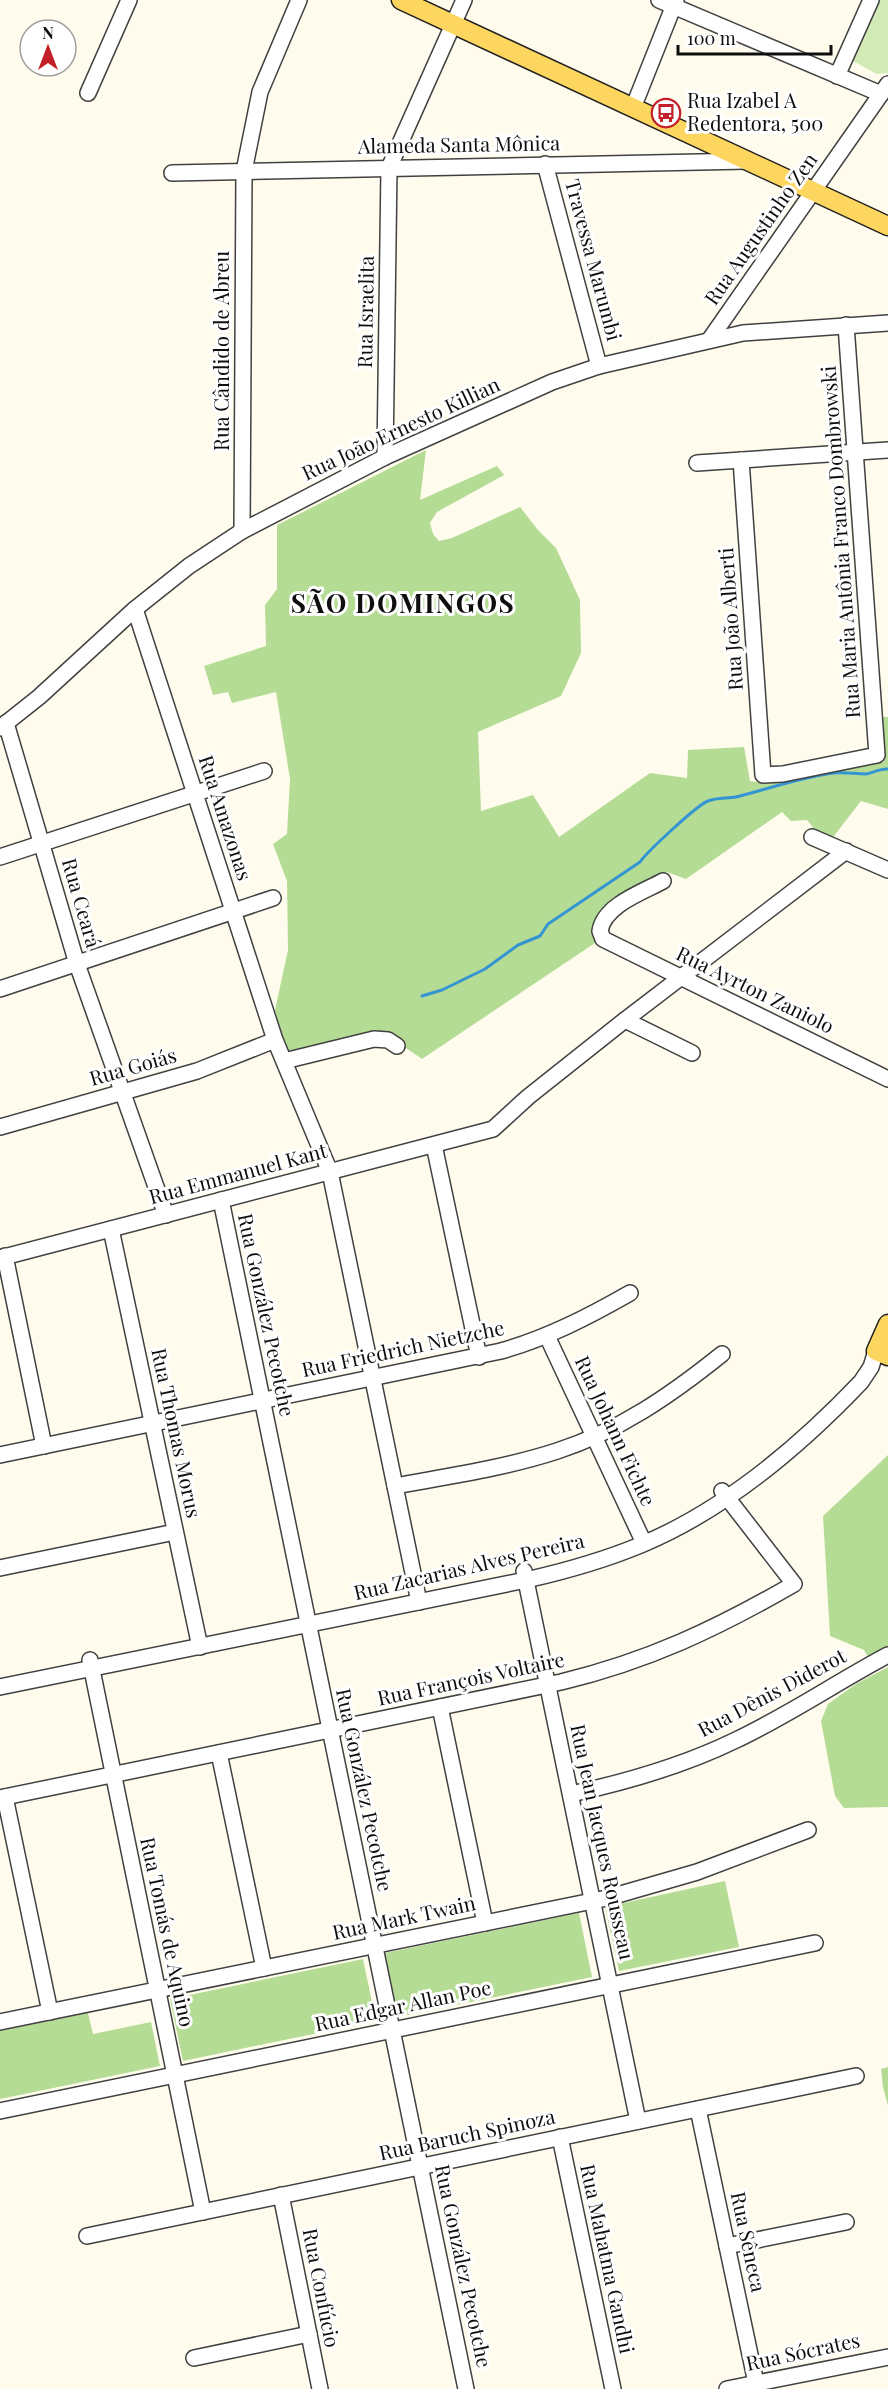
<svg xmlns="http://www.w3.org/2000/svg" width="888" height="2389" viewBox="0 0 888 2389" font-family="'Playfair Display',serif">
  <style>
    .green { fill: #d2ebb6 }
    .forest { fill: #b5dc95 }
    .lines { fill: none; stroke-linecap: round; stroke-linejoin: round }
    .stream { stroke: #3594d2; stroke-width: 3 }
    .minor-casing { stroke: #414141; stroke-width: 18 }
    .major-casing { stroke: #1f1f1f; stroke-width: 21 }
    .minor { stroke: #fff; stroke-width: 15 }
    .major { stroke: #fdd660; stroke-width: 18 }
    .labels { text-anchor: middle; stroke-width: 6; stroke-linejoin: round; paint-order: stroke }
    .poi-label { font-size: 20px; fill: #0e0e0e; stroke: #fff; text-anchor: start }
    .street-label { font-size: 20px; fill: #0e0e0e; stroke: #fff }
    .district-label { font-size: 26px; font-weight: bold; letter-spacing: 1.5px; fill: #0e0e0e; stroke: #fff }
  </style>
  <rect width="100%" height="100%" fill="#fffcee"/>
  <path class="green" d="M880,0H888V73L877,74L851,60Z"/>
  <g class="forest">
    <path d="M426,450L420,500L497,466L504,475L437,512L430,523L433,534L439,541L452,538L520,507L538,530L556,548L580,600L581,653L561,696L478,732L481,811L533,795L559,837L650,773L687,778L688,750L744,747L750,781L762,783L884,762L883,717H888V809L861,801L834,836H820L807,820L791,821L782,812L686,879L667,872L605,906L596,921L595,943L422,1059L384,1033L369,1031L287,1055L275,1010L288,950L287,881L273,844L287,834L290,779L276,692L232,703L228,692L213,695L204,666L266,646L265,605L277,589V525Z"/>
    <path d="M888,1455V1647L869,1659L864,1650L830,1636L823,1516Z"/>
    <path d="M888,1667V1807L844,1808L835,1796L821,1721L828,1704L856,1684Z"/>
    <path d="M725,1881L739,1947L619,1971L605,1907Z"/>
    <path d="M579,1913L592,1977L398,2017L385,1953Z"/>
    <path d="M363,1959L376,2021L183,2061L170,1999Z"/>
    <path d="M88,2013L93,2034L151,2022L160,2066L0,2099V2031Z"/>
    <path d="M888,2067V2106L883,2087L881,2069Z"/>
  </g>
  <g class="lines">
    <path class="stream" d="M422,996L442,990L485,969L518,945L540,936L548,924L640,862C647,852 697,805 708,801C718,797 730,799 740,796C771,788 802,777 834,773C845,772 855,774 866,774C874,773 880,768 888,769"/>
    <g class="minor-casing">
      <g id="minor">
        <path d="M659,0L881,94"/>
        <path d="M837,76L871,0"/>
        <path d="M88,93L129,0"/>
        <path d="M633,108L676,0"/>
        <path d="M545,164L599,366"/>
        <path d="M172,173L747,161"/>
        <path d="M710,339L888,84"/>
        <path d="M385,457L389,168L464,0"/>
        <path d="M741,460L763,775L783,774L877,755L846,325"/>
        <path d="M697,463L888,450"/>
        <path d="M242,531L244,171L260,92L299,0"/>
        <path d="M135,609L275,1040L330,1172L419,1602"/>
        <path d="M6,723L77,964L166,1215"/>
        <path d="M0,728L39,697L135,609L189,566L242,531L385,457L552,382L599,366L743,333L888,323"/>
        <path d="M812,837L888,870"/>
        <path d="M0,857L264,771"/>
        <path d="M663,881C643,892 604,905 600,931L603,939L888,1079"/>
        <path d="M0,989L273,898"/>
        <path d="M625,1020L692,1053"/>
        <path d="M284,1061L374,1039L388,1040L397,1046"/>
        <path d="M0,1127L197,1071L275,1040"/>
        <path d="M434,1145L479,1357"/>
        <path d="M221,1200L466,2389"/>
        <path d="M111,1229L200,1647"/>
        <path d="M5,1256L44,1446"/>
        <path d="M0,1258L493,1129L528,1097L625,1020L846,851"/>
        <path d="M547,1336L644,1543"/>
        <path d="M0,1455L501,1351C547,1338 588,1317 630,1293"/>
        <path d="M395,1486C449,1476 505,1468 557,1451C619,1431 671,1395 722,1354"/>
        <path d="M0,1568L175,1532"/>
        <path d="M524,1571L638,2121"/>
        <path d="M90,1660L203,2212"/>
        <path d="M0,1687L526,1580C566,1571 605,1560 643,1544C726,1509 800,1446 861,1382L871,1367L876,1351"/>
        <path d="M440,1707L485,1923"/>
        <path d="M219,1753L264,1968"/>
        <path d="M571,1794C626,1782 685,1765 736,1740C789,1715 837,1682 888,1655"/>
        <path d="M5,1797L50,2012"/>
        <path d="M0,1798L561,1682C648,1661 716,1629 794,1584L722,1491"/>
        <path d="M0,2022L607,1898L697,1872L808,1830"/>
        <path d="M698,2109L756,2383"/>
        <path d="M0,2111L815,1943"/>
        <path d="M560,2137L613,2389"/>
        <path d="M281,2195L320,2389"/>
        <path d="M87,2236L856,2076"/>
        <path d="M727,2246L846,2222"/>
        <path d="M194,2358L309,2334"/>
        <path d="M727,2389L888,2357"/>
      </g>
    </g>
    <g class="major-casing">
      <g id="major">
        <path d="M401,0L888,226"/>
        <path d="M888,1324L876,1351L888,1356"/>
      </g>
    </g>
    <use href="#minor" class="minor"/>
    <use href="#major" class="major"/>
  </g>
  <defs>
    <g id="bus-ring" transform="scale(1.5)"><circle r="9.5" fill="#fff" stroke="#c32029" stroke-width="1.5"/><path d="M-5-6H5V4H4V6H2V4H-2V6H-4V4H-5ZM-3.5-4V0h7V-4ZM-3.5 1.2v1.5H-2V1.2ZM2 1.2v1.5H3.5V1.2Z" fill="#c32029"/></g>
  </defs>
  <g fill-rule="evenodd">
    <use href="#bus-ring" x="666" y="113"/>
  </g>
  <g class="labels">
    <g class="poi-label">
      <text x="687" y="108">Rua Izabel A<tspan x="687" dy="23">Redentora, 500</tspan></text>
    </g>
    <g class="street-label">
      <text transform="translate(459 145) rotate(-1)" y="7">Alameda Santa Mônica</text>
      <text transform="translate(761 229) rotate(-55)" y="7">Rua Augustinho Zen</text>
      <text transform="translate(593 260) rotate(75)" y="7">Travessa Marumbi</text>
      <text transform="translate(366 312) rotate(-89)" y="7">Rua Israelita</text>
      <text transform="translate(222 351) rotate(-90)" y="7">Rua Cândido de Abreu</text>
      <text transform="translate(401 429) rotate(-25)" y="7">Rua João Ernesto Killian</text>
      <text transform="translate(841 542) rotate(-94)" y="7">Rua Maria Antônia Franco Dombrowski</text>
      <text transform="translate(731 619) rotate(-94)" y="7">Rua João Alberti</text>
      <text transform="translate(225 818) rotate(72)" y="7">Rua Amazonas</text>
      <text transform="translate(81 903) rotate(74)" y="7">Rua Ceará</text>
      <text transform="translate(755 990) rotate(26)" y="7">Rua Ayrton Zaniolo</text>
      <text transform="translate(133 1067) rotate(-16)" y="7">Rua Goiás</text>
      <text transform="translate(238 1174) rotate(-15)" y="7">Rua Emmanuel Kant</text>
      <text transform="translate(266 1315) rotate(78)" y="7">Rua González Pecotche</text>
      <text transform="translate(403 1349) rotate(-12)" y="7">Rua Friedrich Nietzche</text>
      <text transform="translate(615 1431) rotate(65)" y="7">Rua Johann Fichte</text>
      <text transform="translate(176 1433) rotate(78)" y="7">Rua Thomas Morus</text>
      <text transform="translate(469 1567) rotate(-13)" y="7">Rua Zacarias Alves Pereira</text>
      <text transform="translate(471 1679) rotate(-12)" y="7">Rua François Voltaire</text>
      <text transform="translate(772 1693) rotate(-28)" y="7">Rua Dênis Diderot</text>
      <text transform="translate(364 1790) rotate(78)" y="7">Rua González Pecotche</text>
      <text transform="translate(602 1842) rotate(78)" y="7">Rua Jean Jacques Rousseau</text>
      <text transform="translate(404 1918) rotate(-12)" y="7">Rua Mark Twain</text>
      <text transform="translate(167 1932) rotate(78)" y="7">Rua Tomás de Aquino</text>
      <text transform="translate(403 2006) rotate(-12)" y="7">Rua Edgar Allan Poe</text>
      <text transform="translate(467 2135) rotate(-12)" y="7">Rua Baruch Spinoza</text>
      <text transform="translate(748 2242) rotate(78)" y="7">Rua Sêneca</text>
      <text transform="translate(607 2259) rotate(78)" y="7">Rua Mahatma Gandhi</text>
      <text transform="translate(463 2266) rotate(78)" y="7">Rua González Pecotche</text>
      <text transform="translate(321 2288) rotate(79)" y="7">Rua Confúcio</text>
      <text transform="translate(803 2352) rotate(-12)" y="7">Rua Sócrates</text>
    </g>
    <g class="district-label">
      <text x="403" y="613">SÃO DOMINGOS</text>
    </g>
  </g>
  <g transform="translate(48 48)"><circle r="28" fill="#ffffff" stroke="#9f9f9f" stroke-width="1.5"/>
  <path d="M0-4.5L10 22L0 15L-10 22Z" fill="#c32029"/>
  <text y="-9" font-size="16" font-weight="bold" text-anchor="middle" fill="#0e0e0e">N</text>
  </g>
  <path d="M678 45v9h153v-9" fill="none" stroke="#0e0e0e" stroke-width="3"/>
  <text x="687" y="45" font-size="18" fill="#0e0e0e" stroke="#ffffff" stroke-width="4.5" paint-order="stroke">100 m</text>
</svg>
